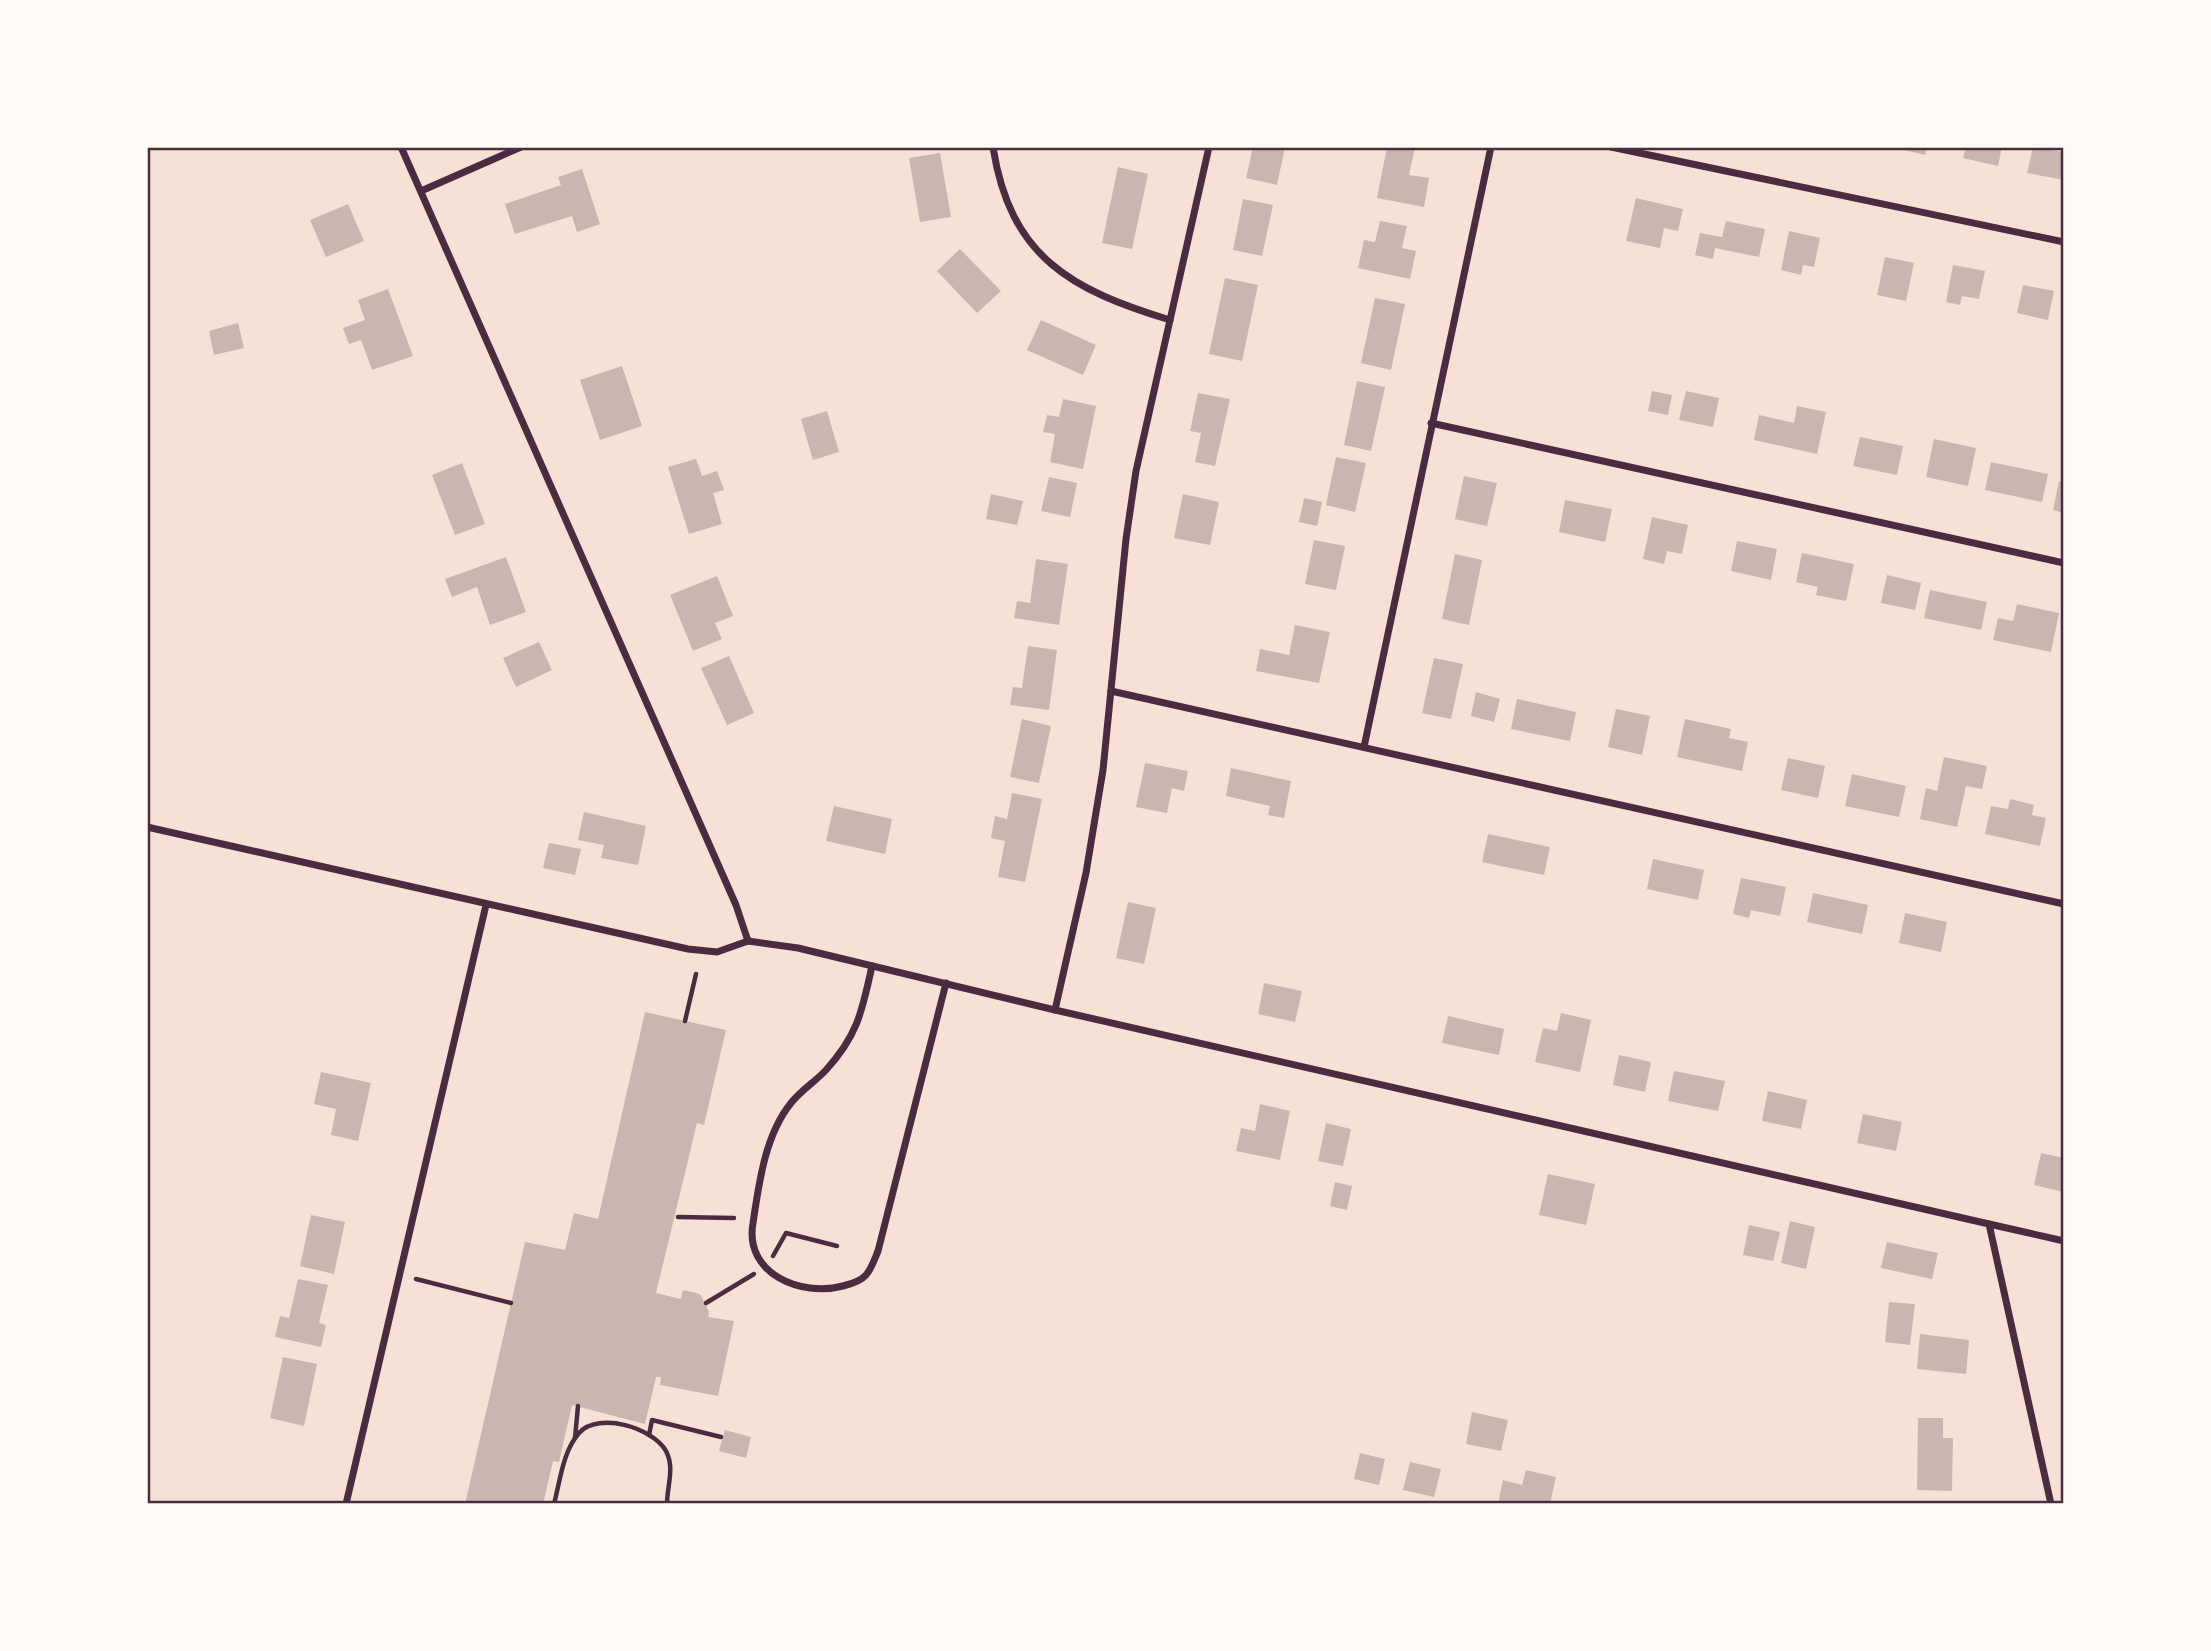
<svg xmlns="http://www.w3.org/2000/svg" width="2211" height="1651" viewBox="0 0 2211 1651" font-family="'Nunito Sans',sans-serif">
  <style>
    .building { fill: #ccb4b1 }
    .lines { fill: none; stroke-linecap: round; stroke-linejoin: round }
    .path { stroke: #4a2c40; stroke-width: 4.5 }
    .minor { stroke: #4a2c40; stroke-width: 7 }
    .neatline { fill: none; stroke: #4a2c40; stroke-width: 2.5 }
  </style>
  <rect width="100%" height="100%" fill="#f7e1d7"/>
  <g class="building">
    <path d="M1253,147H1285L1277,185L1246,178Z"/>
    <path d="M1387,147H1415L1409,175L1429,178L1424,207L1377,198Z"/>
    <path d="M1891,147H1927L1925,155Z"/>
    <path d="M1966,147H2002L1998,166L1963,158Z"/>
    <path d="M2033,147L2064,152V180L2027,173Z"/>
    <path d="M940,153L951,217L920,222L909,158Z"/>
    <path d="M1118,167L1148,174L1132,249L1102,243Z"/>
    <path d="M582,169L600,224L577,232L572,216L515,234L505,204L561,185L558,177Z"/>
    <path d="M1636,198L1683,209L1678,231L1664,228L1660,248L1626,241Z"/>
    <path d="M1243,199L1273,205L1262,256L1233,250Z"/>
    <path d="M348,204L364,241L326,257L310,220Z"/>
    <path d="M1380,221L1407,226L1402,248L1416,251L1410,279L1358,268L1364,240L1375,242Z"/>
    <path d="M1726,221L1765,229L1759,257L1715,248L1713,259L1695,255L1700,233L1722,237Z"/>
    <path d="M1789,231L1820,238L1814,267L1803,265L1801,275L1781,270Z"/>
    <path d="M960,249L1001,291L977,313L937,271Z"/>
    <path d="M1885,257L1914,263L1906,301L1877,295Z"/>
    <path d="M1953,265L1985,271L1979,299L1962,296L1960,305L1946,302Z"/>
    <path d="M1225,278L1258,285L1242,361L1209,354Z"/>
    <path d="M2023,285L2054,291L2048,320L2017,313Z"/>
    <path d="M388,289L413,356L372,370L361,340L349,344L343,328L365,320L358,300Z"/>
    <path d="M1375,298L1405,304L1391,370L1361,363Z"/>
    <path d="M1041,320L1096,345L1083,375L1027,350Z"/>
    <path d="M238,323L244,348L214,355L209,331Z"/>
    <path d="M622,366L642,426L600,440L580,380Z"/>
    <path d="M1357,381L1385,387L1371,451L1344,445Z"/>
    <path d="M1652,391L1672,395L1668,415L1648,411Z"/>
    <path d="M1686,391L1719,398L1713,427L1679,420Z"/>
    <path d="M1198,393L1230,399L1215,466L1195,462L1201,433L1190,431Z"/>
    <path d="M1063,399L1096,406L1083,469L1050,462L1055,434L1043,432L1047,415L1059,417Z"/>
    <path d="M1797,406L1826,412L1817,454L1754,440L1759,415L1794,423Z"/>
    <path d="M827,411L839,452L813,460L801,419Z"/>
    <path d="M1860,437L1903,446L1897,475L1853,466Z"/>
    <path d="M1934,439L1976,448L1968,486L1926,477Z"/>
    <path d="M1336,457L1366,463L1355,512L1326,505Z"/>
    <path d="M696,459L702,476L717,471L724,490L713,493L722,524L689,534L668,467Z"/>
    <path d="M1991,462L2048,474L2042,502L1985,490Z"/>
    <path d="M462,463L485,524L455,535L432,475Z"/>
    <path d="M1464,476L1497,483L1487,526L1455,519Z"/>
    <path d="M1049,477L1077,483L1070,517L1041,511Z"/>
    <path d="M2059,481L2064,482V513L2053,510Z"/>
    <path d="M991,494L1023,501L1017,525L986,519Z"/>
    <path d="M1183,494L1219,502L1210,545L1174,538Z"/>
    <path d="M1304,498L1322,502L1317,526L1299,522Z"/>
    <path d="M1565,500L1612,509L1605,542L1559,532Z"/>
    <path d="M1652,517L1688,525L1682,554L1667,551L1664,564L1643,559Z"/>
    <path d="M1314,540L1345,546L1336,590L1305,584Z"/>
    <path d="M1737,541L1777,549L1771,580L1731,571Z"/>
    <path d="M1802,553L1854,564L1846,601L1816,595L1818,587L1796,582Z"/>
    <path d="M1455,554L1482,560L1469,625L1442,619Z"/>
    <path d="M506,557L526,612L490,625L477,587L452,597L445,579Z"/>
    <path d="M1036,559L1068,564L1059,625L1014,618L1017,601L1030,603Z"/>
    <path d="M1887,575L1921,583L1915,610L1881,603Z"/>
    <path d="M717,576L733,616L715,623L722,639L693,651L670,595Z"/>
    <path d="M1930,590L1987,602L1981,630L1924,618Z"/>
    <path d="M2017,604L2059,613L2051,652L1993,640L1998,618L2013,621Z"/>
    <path d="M1295,625L1330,632L1319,683L1256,671L1260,649L1289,655Z"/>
    <path d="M539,642L552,670L516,687L503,658Z"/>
    <path d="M1028,646L1057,650L1049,710L1010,705L1013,687L1022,688Z"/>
    <path d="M729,656L754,713L727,725L701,668Z"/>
    <path d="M1434,658L1463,664L1451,719L1422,713Z"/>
    <path d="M1476,692L1500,699L1494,722L1471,716Z"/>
    <path d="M1517,699L1576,712L1570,741L1511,729Z"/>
    <path d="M1616,709L1650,716L1642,755L1608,747Z"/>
    <path d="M1022,719L1051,726L1039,783L1010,777Z"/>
    <path d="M1685,719L1731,729L1729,738L1748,742L1742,771L1677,757Z"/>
    <path d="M1944,757L1987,766L1982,789L1966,786L1957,827L1920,819L1926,788L1937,791Z"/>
    <path d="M1788,758L1825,766L1818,798L1781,790Z"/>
    <path d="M1145,763L1188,771L1184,791L1172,788L1167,813L1136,807Z"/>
    <path d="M1231,768L1291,781L1284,818L1268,815L1270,806L1226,796Z"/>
    <path d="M1852,774L1906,786L1899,817L1845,806Z"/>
    <path d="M1012,793L1042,799L1025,882L998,877L1005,841L991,838L995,816L1007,819Z"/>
    <path d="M2010,799L2034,805L2032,815L2046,818L2040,846L1985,834L1991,806L2008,809Z"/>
    <path d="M834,806L892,819L885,854L826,841Z"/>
    <path d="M584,812L646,826L638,865L601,858L604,845L578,840Z"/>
    <path d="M1488,834L1550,847L1544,875L1482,862Z"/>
    <path d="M549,843L581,849L575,875L543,868Z"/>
    <path d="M1653,859L1704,870L1698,900L1647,889Z"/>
    <path d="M1741,878L1786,887L1780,916L1751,910L1749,918L1733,914Z"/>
    <path d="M1813,893L1868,905L1862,934L1807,922Z"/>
    <path d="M1128,902L1156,908L1144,964L1116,958Z"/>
    <path d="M1905,913L1947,922L1941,952L1899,943Z"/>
    <path d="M1264,983L1302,991L1295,1022L1258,1014Z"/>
    <path d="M645,1012L726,1030L704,1125L697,1123L656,1293L681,1299L683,1290L700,1294L709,1312L708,1317L734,1321L718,1396L660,1385L661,1377H656L645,1424L572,1405L559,1462L553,1461L543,1504H465L525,1242L565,1250L574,1213L598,1219Z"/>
    <path d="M1561,1013L1591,1020L1580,1072L1535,1062L1543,1028L1557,1031Z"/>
    <path d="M1448,1016L1504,1029L1499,1055L1442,1043Z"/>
    <path d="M1619,1055L1651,1062L1645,1092L1613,1085Z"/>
    <path d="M1674,1071L1725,1081L1718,1111L1668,1101Z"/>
    <path d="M321,1072L371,1083L358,1141L331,1135L336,1109L314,1104Z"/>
    <path d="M1768,1091L1807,1100L1801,1129L1762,1121Z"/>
    <path d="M1260,1104L1290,1111L1280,1160L1236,1151L1241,1128L1255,1131Z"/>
    <path d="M1863,1114L1902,1122L1896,1151L1857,1143Z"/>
    <path d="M1326,1123L1351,1129L1343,1166L1318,1161Z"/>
    <path d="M2041,1153L2064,1158V1192L2034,1185Z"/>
    <path d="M1548,1174L1595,1184L1586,1225L1539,1215Z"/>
    <path d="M1335,1182L1352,1186L1347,1210L1330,1206Z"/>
    <path d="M311,1215L345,1222L334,1274L300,1266Z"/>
    <path d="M1790,1221L1815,1227L1806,1269L1781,1263Z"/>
    <path d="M1749,1225L1780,1232L1773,1261L1743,1255Z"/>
    <path d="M1887,1242L1938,1253L1932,1279L1881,1268Z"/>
    <path d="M298,1279L328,1285L319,1323L326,1325L321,1347L275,1337L280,1316L289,1318Z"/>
    <path d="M1889,1302L1915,1304L1910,1345L1885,1342Z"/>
    <path d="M1920,1334L1969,1340L1966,1374L1917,1369Z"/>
    <path d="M283,1357L317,1364L304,1426L270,1418Z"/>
    <path d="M1472,1412L1508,1420L1501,1451L1466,1444Z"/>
    <path d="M1918,1418H1943V1438H1953L1952,1491L1917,1490Z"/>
    <path d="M725,1430L751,1437L746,1458L719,1451Z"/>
    <path d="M1360,1453L1385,1459L1379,1485L1354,1479Z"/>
    <path d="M1410,1462L1441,1469L1434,1497L1403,1490Z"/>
    <path d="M1526,1470L1556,1477L1550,1504H1498L1503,1480L1522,1485Z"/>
  </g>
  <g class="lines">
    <g class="path">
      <path d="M685,1021L696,974"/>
      <path d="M678,1217L734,1218"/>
      <path d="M773,1256L786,1233L837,1246"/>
      <path d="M416,1279L511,1303"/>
      <path d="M706,1303L754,1274"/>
      <path d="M649,1435L652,1420L721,1437"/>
      <path d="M575,1438L578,1406"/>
      <path d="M554,1504C560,1481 563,1451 579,1433C599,1411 653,1428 666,1451C675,1468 667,1486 667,1504"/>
    </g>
    <g class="minor">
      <path d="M401,147L736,905L748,941"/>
      <path d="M993,147C1010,257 1071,290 1170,320"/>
      <path d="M1611,147L2064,242"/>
      <path d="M421,191L521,147"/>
      <path d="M1431,423L2064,563"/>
      <path d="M1111,691L2064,904"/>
      <path d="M1364,747L1491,147"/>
      <path d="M147,827L688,949L717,952L748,941"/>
      <path d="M748,941L798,948L1055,1010L1989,1224L2051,1504"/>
      <path d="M872,966C862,1011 858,1035 826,1070C815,1082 801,1090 791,1103C765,1135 759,1183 753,1223C744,1274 801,1297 843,1286C851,1284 861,1281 866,1275C872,1268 875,1258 878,1251L946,983"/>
      <path d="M1055,1010L1086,873L1103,770L1126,539L1136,471L1209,147"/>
      <path d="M1989,1224L2064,1241"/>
      <path d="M346,1504L486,905"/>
    </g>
  </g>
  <rect width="2211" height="1651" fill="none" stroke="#fffaf5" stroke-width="298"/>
  <rect x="149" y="149" width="1913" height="1353" class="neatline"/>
</svg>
